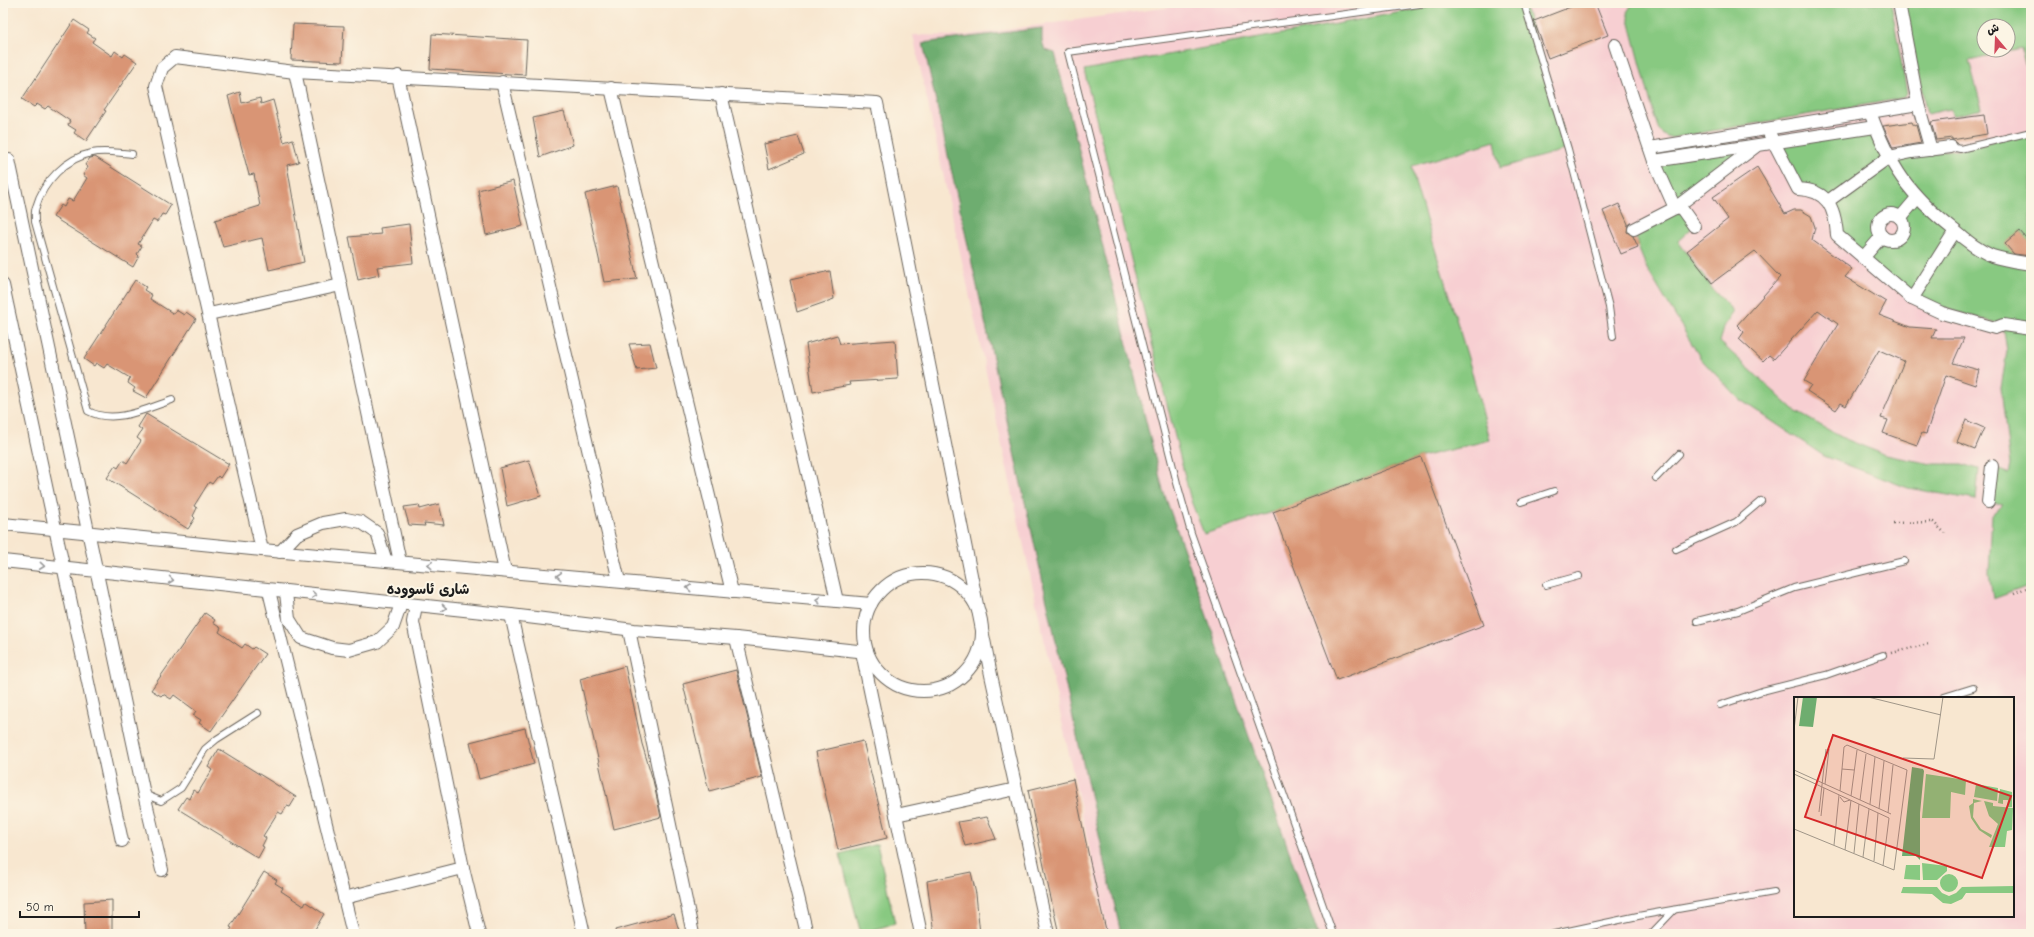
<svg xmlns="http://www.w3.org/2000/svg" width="2034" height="937" viewBox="0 0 2034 937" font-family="'Comic Neue','Playpen Sans Arabic',sans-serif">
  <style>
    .built { fill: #f7cfd2; fill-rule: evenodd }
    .green { fill: #88c981; stroke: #52724e; fill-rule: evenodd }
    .forest { fill: #6ead6f; stroke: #456446 }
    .building { fill: #d99574 }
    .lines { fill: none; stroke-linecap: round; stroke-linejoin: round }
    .lane-casing { stroke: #69635b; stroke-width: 8 }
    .street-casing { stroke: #69635b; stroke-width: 14 }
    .path { stroke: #69635b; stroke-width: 2.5; stroke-dasharray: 1 3; stroke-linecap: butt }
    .lane { stroke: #fff; stroke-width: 6 }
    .street { stroke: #fff; stroke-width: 12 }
    .oneway { stroke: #999 }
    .labels { text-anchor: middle; stroke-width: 4; stroke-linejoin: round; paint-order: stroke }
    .neighbourhood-label { font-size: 14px; font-weight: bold; fill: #1c1c1c; stroke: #fcf5e5 }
    .inset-road { fill: none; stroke: #a09688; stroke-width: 1 }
    .view { fill: #d62828; fill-opacity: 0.15; stroke: #d62828; stroke-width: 2 }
    .inset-edge { fill: none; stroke: #1c1c1c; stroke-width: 2 }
  </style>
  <rect width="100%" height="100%" fill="#fcf5e5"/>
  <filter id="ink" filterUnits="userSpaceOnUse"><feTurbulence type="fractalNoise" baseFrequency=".025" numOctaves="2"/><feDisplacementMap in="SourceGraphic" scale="8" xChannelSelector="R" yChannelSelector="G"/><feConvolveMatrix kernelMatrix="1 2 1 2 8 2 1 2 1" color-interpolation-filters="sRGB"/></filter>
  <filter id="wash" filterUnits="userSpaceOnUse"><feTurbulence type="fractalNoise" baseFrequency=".012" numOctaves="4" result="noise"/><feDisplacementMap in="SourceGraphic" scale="16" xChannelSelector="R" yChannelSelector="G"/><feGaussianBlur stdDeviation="0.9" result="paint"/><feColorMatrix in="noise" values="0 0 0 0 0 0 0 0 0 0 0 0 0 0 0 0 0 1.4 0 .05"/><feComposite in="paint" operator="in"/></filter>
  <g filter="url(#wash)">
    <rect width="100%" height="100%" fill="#f8e7d0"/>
    <path class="built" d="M1200,3H2031V934H1108L913,35L960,36ZM1984,26H2008V50H1984ZM1795,698H2013V916H1795Z"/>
    <g class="green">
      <path d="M1451,3H1524L1568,149L1500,168L1495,141L1412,166L1415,183L1468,358L1490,440L1421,457L1273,512L1204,534L1191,501L1084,70Z"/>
      <path d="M1633,3H1891L1907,94L1905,97L1893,100L1670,138C1660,136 1658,128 1655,119L1627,12Z"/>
      <path d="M1903,3H2031V88L2021,48L1969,60L1982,109L1953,116L1950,109L1927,114ZM1984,26H2008V50H1984Z"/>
      <path d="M1875,127L1889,157L1960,149L2031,132V244L2020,231L2005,244L2022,262L2031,263V585L1993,599L1989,573L1992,515L2003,505L1988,502L1992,466L2008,474L2010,465L2001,388L2007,351L2003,325L1912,299L1837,235L1834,213L1805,189L1773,144ZM1894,215L1900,218L1904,228L1898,237L1890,240L1882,236L1879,224L1883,218Z"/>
      <path d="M1756,146L1679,205L1694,226L1678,241L1714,291L1733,311L1724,327L1720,342L1795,411L1843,438L1885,455L1932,464H1961L1979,469L1976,500L1908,488L1824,456L1739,399L1701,359L1647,269L1638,247L1634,229L1674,208L1654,161Z"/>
      <path d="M877,844L895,923L861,934L840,854Z"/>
    </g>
    <path class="forest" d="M1042,28V41L1045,50L1055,53L1163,490L1318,934H1121L923,43Z"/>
    <g id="blocks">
      <g class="building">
        <path d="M1581,3H1595L1608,35L1548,58L1534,21Z"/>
        <path d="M74,20L89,30L87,33L95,38L92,42L112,56L115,51L123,57L125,54L137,62L104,110L106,111L86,141L74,133L76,130L68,125L70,121L48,106L45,109L37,104L34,107L22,99Z"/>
        <path d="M293,24L344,26L342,62L291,60Z"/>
        <path d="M432,34L527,40L525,75L430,69Z"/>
        <path d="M240,92L242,103L260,98L261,104L273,100L284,142L293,139L299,162L287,165L304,262L269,270L262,238L223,247L215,220L260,206L254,174L249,175L228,96Z"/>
        <path d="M564,111L573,145L540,157L533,118Z"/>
        <path d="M1984,115L1987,134L1952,140V138L1936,140L1931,122Z"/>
        <path d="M1912,122L1914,126L1916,125L1921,143L1893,148L1883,126Z"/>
        <path d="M798,136L804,154L769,169L764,144Z"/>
        <path d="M95,157L171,205L165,215L162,214L157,222L153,220L138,244L142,246L137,254L139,256L133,267L53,217L61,205L64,207L68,199L73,201L87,178L83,175L88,167L85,165L90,158Z"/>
        <path d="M1757,167L1785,214L1794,210H1801L1811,216L1815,227L1812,240L1852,269L1845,277L1886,302L1879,315L1910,327L1936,329L1932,338H1964L1953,363L1979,370L1975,385L1946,375L1926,434L1922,433L1917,445L1883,433L1888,420L1881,418L1904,361L1879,350L1846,406L1841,403L1836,410L1807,391L1811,385L1804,381L1838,324L1818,310L1774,359L1769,355L1763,361L1739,339L1744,332L1737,325L1780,277L1755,251L1712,283L1687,251L1728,219L1713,197Z"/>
        <path d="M513,181L523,226L486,235L478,190Z"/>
        <path d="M617,186L637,279L604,282L585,194Z"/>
        <path d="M1619,204L1628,224L1627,232L1633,236L1638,247L1621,254L1603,211Z"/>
        <path d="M409,224L413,263L377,267L379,275L358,280L349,237L381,234L380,228Z"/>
        <path d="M2020,231L2031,244V256L2014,254L2005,244Z"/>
        <path d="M830,271L834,299L797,312L790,280Z"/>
        <path d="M135,280L146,287L144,290L152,295L150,299L174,314L176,310L184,315L186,312L196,319L146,398L133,391L135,388L128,383L130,378L107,364L104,368L96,363L94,366L84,359Z"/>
        <path d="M837,335L840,344L895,340L898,379L849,382L850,385L813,392L806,344Z"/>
        <path d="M650,343L656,368L637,370L629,344Z"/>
        <path d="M146,414L229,464L220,478L218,476L212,484L209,482L194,506L197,508L193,516L195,518L188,529L107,478L115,466L118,468L123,460L127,463L141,441L137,438L142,430L138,427Z"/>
        <path d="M1966,420L1984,428L1975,449L1957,442Z"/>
        <path d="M1421,457L1484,625L1337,680L1273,512Z"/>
        <path d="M529,460L541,496L507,506L500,468Z"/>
        <path d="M439,504L444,525L424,523L425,526L409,525L404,507L419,505L420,509Z"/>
        <path d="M205,613L215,620L213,623L221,628L219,632L242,648L245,644L252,649L254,647L265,654L211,731L199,723L201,720L193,715L196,711L174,695L171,699L163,694L161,696L151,690Z"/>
        <path d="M625,666L642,744L653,780L661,817L614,829L580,679Z"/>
        <path d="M736,670L762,777L709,791L683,684Z"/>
        <path d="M525,728L534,764L479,779L470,742Z"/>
        <path d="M863,741L887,838L838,850L816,752Z"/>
        <path d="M219,749L296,797L290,807L287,806L282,814L278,812L263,836L266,838L262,846L264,847L258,858L178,809L186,797L189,799L193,790L198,793L212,770L208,767Z"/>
        <path d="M1073,779L1090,862L1107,934H1059L1049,890L1028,790Z"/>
        <path d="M987,817L996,839L965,846L958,822Z"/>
        <path d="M264,872L277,880L275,883L283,888L281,891L304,906L306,902L324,914L312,934H228L232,928L230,927Z"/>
        <path d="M971,872L976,894L980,934H934L927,881Z"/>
        <path d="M112,900V934H85L84,902Z"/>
        <path d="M674,914L680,934H616L615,930Z"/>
      </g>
    </g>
  </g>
  <g filter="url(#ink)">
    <use href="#blocks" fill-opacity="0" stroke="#69635b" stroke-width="1"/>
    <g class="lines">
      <g class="lane-casing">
        <g id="lane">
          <path d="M1524,3L1568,149L1609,307L1613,337"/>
          <path d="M1951,147L1960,149L2031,132"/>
          <path d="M132,154C119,153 104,150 92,153C66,158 43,182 36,207C34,211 35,217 35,222L88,411C114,425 146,409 172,400"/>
          <path d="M1656,478L1679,454"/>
          <path d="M1521,502L1554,491"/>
          <path d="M1676,549L1736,522L1761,501"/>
          <path d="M1546,585L1579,576"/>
          <path d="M1697,621L1738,611L1794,588L1904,561"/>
          <path d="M1944,697L1973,688"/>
          <path d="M1720,705L1762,691L1826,675L1883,655"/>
          <path d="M144,794L161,801L181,788L205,749L217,739L258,713"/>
          <path d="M1333,934L1191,533L1177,483L1068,52L1427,3"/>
          <path d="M1554,934L1638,916L1774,892"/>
          <path d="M1651,934L1674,910"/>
        </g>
      </g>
      <g class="street-casing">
        <g id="street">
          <path d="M1899,3L1918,104L1931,150"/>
          <path d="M1615,45L1654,161L1675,208"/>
          <path d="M295,72L400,562"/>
          <path d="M398,76L505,571"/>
          <path d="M502,82L619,581"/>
          <path d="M611,88L732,592"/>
          <path d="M721,94L837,601"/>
          <path d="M1870,112C1890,167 1908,194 1954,230C1965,240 1978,250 1992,256C2004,260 2019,262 2031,264"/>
          <path d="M1767,129L1798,189C1828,190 1835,208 1837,235L1912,299L1942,313L1995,328L2003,325L2031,329"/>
          <path d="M1650,148L1918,104"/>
          <path d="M9,160L144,794L162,870"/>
          <path d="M1654,161L1875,127"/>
          <path d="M1828,201L1889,157L1912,152L1951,147"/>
          <path d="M1679,205L1694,226"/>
          <circle cx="1891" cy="227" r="13"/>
          <path d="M1900,218L1917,198"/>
          <path d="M1634,229L1675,208L1755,147"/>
          <path d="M1863,258L1882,236"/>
          <path d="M3,285L122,841"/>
          <path d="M1912,299L1955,231"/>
          <path d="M209,314L341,285"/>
          <path d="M1988,502L1992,466"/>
          <path d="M3,524L262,550L871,604"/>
          <path d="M262,550L156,86L162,68L175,57L295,72L877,103L991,675L1048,934"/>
          <path d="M280,552L297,534L323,523L346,519L361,522L377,533L386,561"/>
          <path d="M3,561L511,615L634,630L736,638L867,652"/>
          <circle cx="923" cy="632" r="59"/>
          <path d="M269,591L353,934"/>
          <path d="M286,593L289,619L301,638L332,648L349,650L377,642L393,627L401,604"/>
          <path d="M416,605L413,622L463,868L479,934"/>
          <path d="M511,615L584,934"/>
          <path d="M629,630L693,934"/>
          <path d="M736,638L807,934"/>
          <path d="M862,652L921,934"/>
          <path d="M896,815L1016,789"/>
          <path d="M344,898L463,868"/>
        </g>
      </g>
      <g class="path">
        <path d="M1893,523L1933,522L1945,533"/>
        <path d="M2014,593L2031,586"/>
        <path d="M1892,653L1928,644"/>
      </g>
      <use href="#lane" class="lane"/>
      <use href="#street" class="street"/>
    </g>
    <defs><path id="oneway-chevron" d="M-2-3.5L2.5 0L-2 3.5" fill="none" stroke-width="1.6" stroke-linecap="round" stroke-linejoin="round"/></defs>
    <g class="oneway">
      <use href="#oneway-chevron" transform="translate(430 565) rotate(-175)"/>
      <use href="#oneway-chevron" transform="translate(42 566) rotate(6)"/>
      <use href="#oneway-chevron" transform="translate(559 576) rotate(-175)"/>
      <use href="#oneway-chevron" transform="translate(171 580) rotate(7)"/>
      <use href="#oneway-chevron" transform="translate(689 588) rotate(-175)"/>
      <use href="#oneway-chevron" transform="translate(314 595) rotate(5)"/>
      <use href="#oneway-chevron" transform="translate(818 600) rotate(-175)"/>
      <use href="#oneway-chevron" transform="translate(444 608) rotate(6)"/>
    </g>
  </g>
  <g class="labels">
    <g class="neighbourhood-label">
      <text x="428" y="594">شاری ئاسوودە</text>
    </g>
  </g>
  <g transform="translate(1794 697)">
    <rect width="220" height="220" fill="#f8e7d0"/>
    <path d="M132,77L172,83L171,98L157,95L156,121H128ZM182,87L204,91L203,104L180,100ZM206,92L218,95V110H213L214,103H209V107L204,106ZM179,102L188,104L180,106L179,120L187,132L198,138L197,141L185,133L177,121L175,109L179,106ZM190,104L199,106V109L219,111L218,133L213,134L211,150H195L204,127L195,119ZM128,166L153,169V174L143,183H129ZM112,168H126V183L110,182ZM146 186a9 9 0 1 1 18 0a9 9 0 1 1-18 0ZM220,189V196H172L168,202L157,207L149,206L138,197L107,196L109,190H143L148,196L155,199L162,196L168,190Z" fill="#88c981"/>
    <path d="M9,0H23L19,30L5,29ZM118,70L129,72L130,74L126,116V163L122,159H108Z" fill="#6ead6f"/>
    <path class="inset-road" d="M74,0L147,18M0,33L4,0M109,61L140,62L149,0M48,72L60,73M0,73L97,117M0,77L95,121M31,87L35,52M57,99L63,53M46,100L50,105L56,103M66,103L72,57M76,107L81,60M85,112L90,64M25,115L32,52M94,116L99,68M27,119L30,91M0,132L100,173L113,73L53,48L50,50L46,94M40,148L45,98M51,153L57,103M60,156L65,107M69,160L75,112M80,164L84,116M89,169L95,121"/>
    <path class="view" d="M39,38L217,99L188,181L11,120Z"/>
    <rect width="220" height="220" class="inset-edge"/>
  </g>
  <rect width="2034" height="937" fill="none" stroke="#fcf5e5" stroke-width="16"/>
  <g transform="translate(1996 38) rotate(341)"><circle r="19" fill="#fcf5e5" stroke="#a29e95"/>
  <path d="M0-3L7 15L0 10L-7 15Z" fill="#d1495b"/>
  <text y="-6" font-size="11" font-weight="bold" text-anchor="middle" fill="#1c1c1c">ش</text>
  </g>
  <path d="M20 911v6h119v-6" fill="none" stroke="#1c1c1c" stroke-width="2"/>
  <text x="26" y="911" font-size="12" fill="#1c1c1c" stroke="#fcf5e5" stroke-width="3" paint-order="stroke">50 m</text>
</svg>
